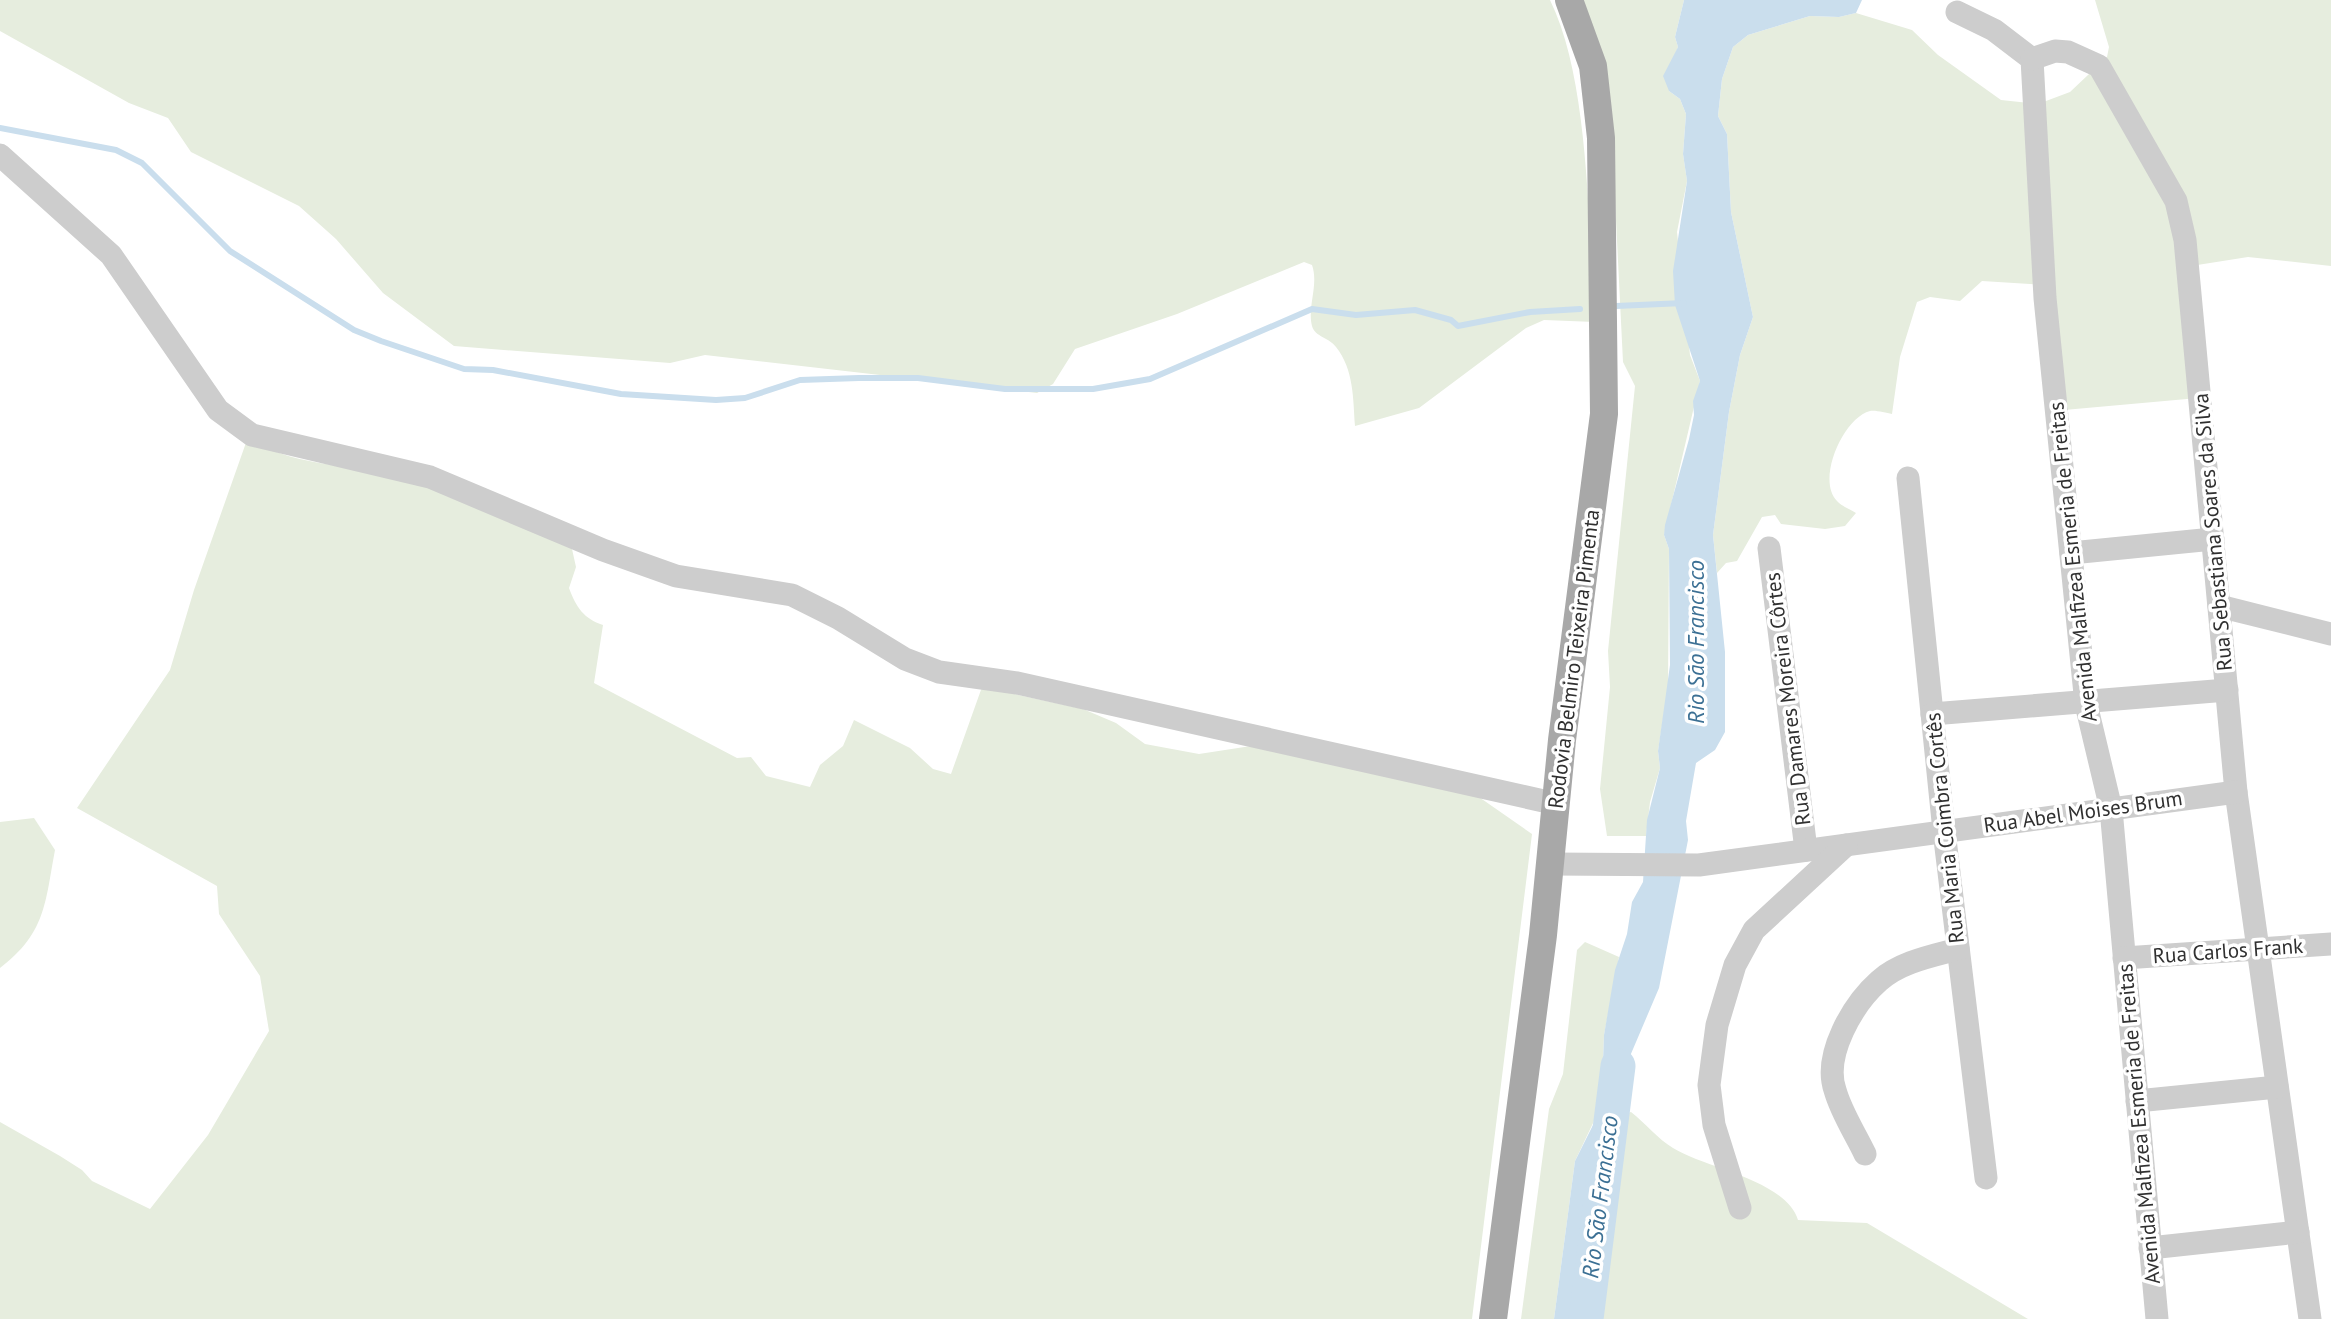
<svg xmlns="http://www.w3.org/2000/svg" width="2331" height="1319" viewBox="0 0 2331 1319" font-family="'PT Sans',sans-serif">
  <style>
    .green { fill: #e6edde }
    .water { fill: #cadeed }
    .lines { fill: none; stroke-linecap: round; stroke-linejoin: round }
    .stream { stroke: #cadeed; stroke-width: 6 }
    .river { stroke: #cadeed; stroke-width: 35 }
    .minor { stroke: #cdcdcd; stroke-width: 23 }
    .major { stroke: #a8a8a8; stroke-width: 28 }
    .labels { text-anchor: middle; stroke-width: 7; stroke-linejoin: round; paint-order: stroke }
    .street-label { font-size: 21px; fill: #303030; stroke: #fff }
    .water-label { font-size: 23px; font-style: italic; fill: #3c7094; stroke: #fff }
  </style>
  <rect width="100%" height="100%" fill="#fff"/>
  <g class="green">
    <path d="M0,0H1550C1590,81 1588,230 1595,322L1544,320L1526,328L1419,408L1355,426C1353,398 1354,370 1336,347C1330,338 1315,337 1312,326C1307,307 1319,285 1312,265L1304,262L1177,314L1075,349L1053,384L1037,393L705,355L670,363L454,346L383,293L336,239L299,206L191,152L168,118L129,103L0,31Z"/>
    <path d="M1580,0H1684L1675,37L1678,47L1669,69V91L1680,99L1686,114L1683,154L1687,181L1677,232L1690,355L1700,381L1664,535L1669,549L1668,687L1658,751L1660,768L1650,802L1646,836H1607L1600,789L1610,687L1608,651L1635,386L1623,362L1613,160Z"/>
    <path d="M2095,0H2331V266L2248,257L2191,266L2198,398L2053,411L2046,285L1982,281L1960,301L1930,297L1917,302L1900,357L1892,414C1886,413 1876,410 1870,411C1843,418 1816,480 1837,501C1841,506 1850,509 1856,513L1845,526L1825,529L1781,524L1775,515L1762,517L1737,561L1726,563L1717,573L1713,535L1729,412L1740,355L1753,317L1731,212L1727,134L1718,116L1722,79L1733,47L1748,35L1810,16L1839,17L1856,13L1912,30L1938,55L2001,100L2038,104L2070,92L2107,57L2109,47Z"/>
    <path d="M248,437C294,469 356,463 408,478C463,495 517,519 570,540L576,567L569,588C576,607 584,619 603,625L594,683L737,758L751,757L766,776L810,787L820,765L843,746L854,720L910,748L933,769L951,774L982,687L1083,709L1116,723L1145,744L1199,754L1251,746L1466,788L1532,834L1472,1319H0V1122L60,1156L82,1170L92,1181L150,1209L208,1135L269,1031L260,976L219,914L217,886L77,808L170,670L194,590Z"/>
    <path d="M34,818L55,850C45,903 46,933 0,968V822Z"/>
    <path d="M1585,942L1619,957L1604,1035L1602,1089L1594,1121L1575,1161L1554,1319H1521L1549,1109L1563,1074L1577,950Z"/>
    <path d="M1631,1112C1645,1123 1658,1139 1673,1148C1705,1168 1786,1180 1798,1220L1867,1223L2028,1319H1592L1595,1192L1606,1157L1608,1118Z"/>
  </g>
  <path class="water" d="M1684,0H1862L1856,13L1839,17L1810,16L1748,35L1733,47L1722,79L1718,116L1727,134L1731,212L1753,317L1740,355L1729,412L1713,535L1725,652V732L1715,750L1696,763L1686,821L1688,840L1659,988L1619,1082L1617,1096L1608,1118L1606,1157L1595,1192L1592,1319H1554L1575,1161L1595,1121L1602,1089L1604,1035L1615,970L1627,934L1632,902L1643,882L1647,820L1660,768L1658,751L1670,665L1669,549L1664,535L1665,525L1689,439L1694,415L1693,401L1700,381L1675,305L1673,271L1687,181L1683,154L1686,114L1680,99L1669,91L1663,76L1678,47L1675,37Z"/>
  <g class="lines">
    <g class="stream">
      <path d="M0,128L116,150L142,163L230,251L354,330L381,341L464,369L493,370L621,394L716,400L745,398L800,380L859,378H918L1005,389H1093L1150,379L1312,309L1356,315L1415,310L1451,320L1458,326L1530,312L1580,309"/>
      <path d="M1616,306L1684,303"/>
    </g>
    <path class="river" d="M1586,1319L1618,1066"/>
    <g class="minor">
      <path d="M1957,12L1994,30L2032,59L2045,298L2086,704L2111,809L2157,1319"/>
      <path d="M2032,59L2055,51L2068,52L2099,66L2176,201L2185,240L2236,792L2310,1319"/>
      <path d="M0,155L111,255L218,410L252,435L430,477L603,550L676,576L792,595L838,618L905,659L939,672L1017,683L1557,804"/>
      <path d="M1908,478L1944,831L1986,1178"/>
      <path d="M1769,548L1806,850"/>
      <path d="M2071,553L2213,539"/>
      <path d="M2219,606L2331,634"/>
      <path d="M1932,714L2227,690"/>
      <path d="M1552,864L1699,865L2236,792"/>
      <path d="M2124,958L2331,944"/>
      <path d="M2137,1101L2277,1087"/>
      <path d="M1865,1154C1855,1133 1841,1112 1835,1090C1823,1055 1853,1004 1879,981C1900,962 1932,956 1958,949"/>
      <path d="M1740,1208L1714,1125L1709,1085L1717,1025L1735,965L1754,930L1846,845"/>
      <path d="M2150,1248L2298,1232"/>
    </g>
    <path class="major" d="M1493,1319L1543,935L1562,740L1604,414L1601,138L1593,66L1569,0"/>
  </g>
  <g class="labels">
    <g class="street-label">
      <text transform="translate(2213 532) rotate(-95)" y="7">Rua Sebastiana Soares da Silva</text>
      <text transform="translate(2073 562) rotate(-96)" y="7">Avenida Malfizea Esmeria de Freitas</text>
      <text transform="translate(1574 659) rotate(-83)" y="7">Rodovia Belmiro Teixeira Pimenta</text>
      <text transform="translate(1788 699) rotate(-97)" y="7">Rua Damares Moreira Côrtes</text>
      <text transform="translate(2083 812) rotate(-8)" y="7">Rua Abel Moises Brum</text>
      <text transform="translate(1945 828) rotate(-96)" y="7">Rua Maria Coimbra Cortês</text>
      <text transform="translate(2228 951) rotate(-4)" y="7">Rua Carlos Frank</text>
      <text transform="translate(2139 1124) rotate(-95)" y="7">Avenida Malfizea Esmeria de Freitas</text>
    </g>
    <g class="water-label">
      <text transform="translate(1696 642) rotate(-90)" y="8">Rio São Francisco</text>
      <text transform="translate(1600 1197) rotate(-83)" y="8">Rio São Francisco</text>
    </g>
  </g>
</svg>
